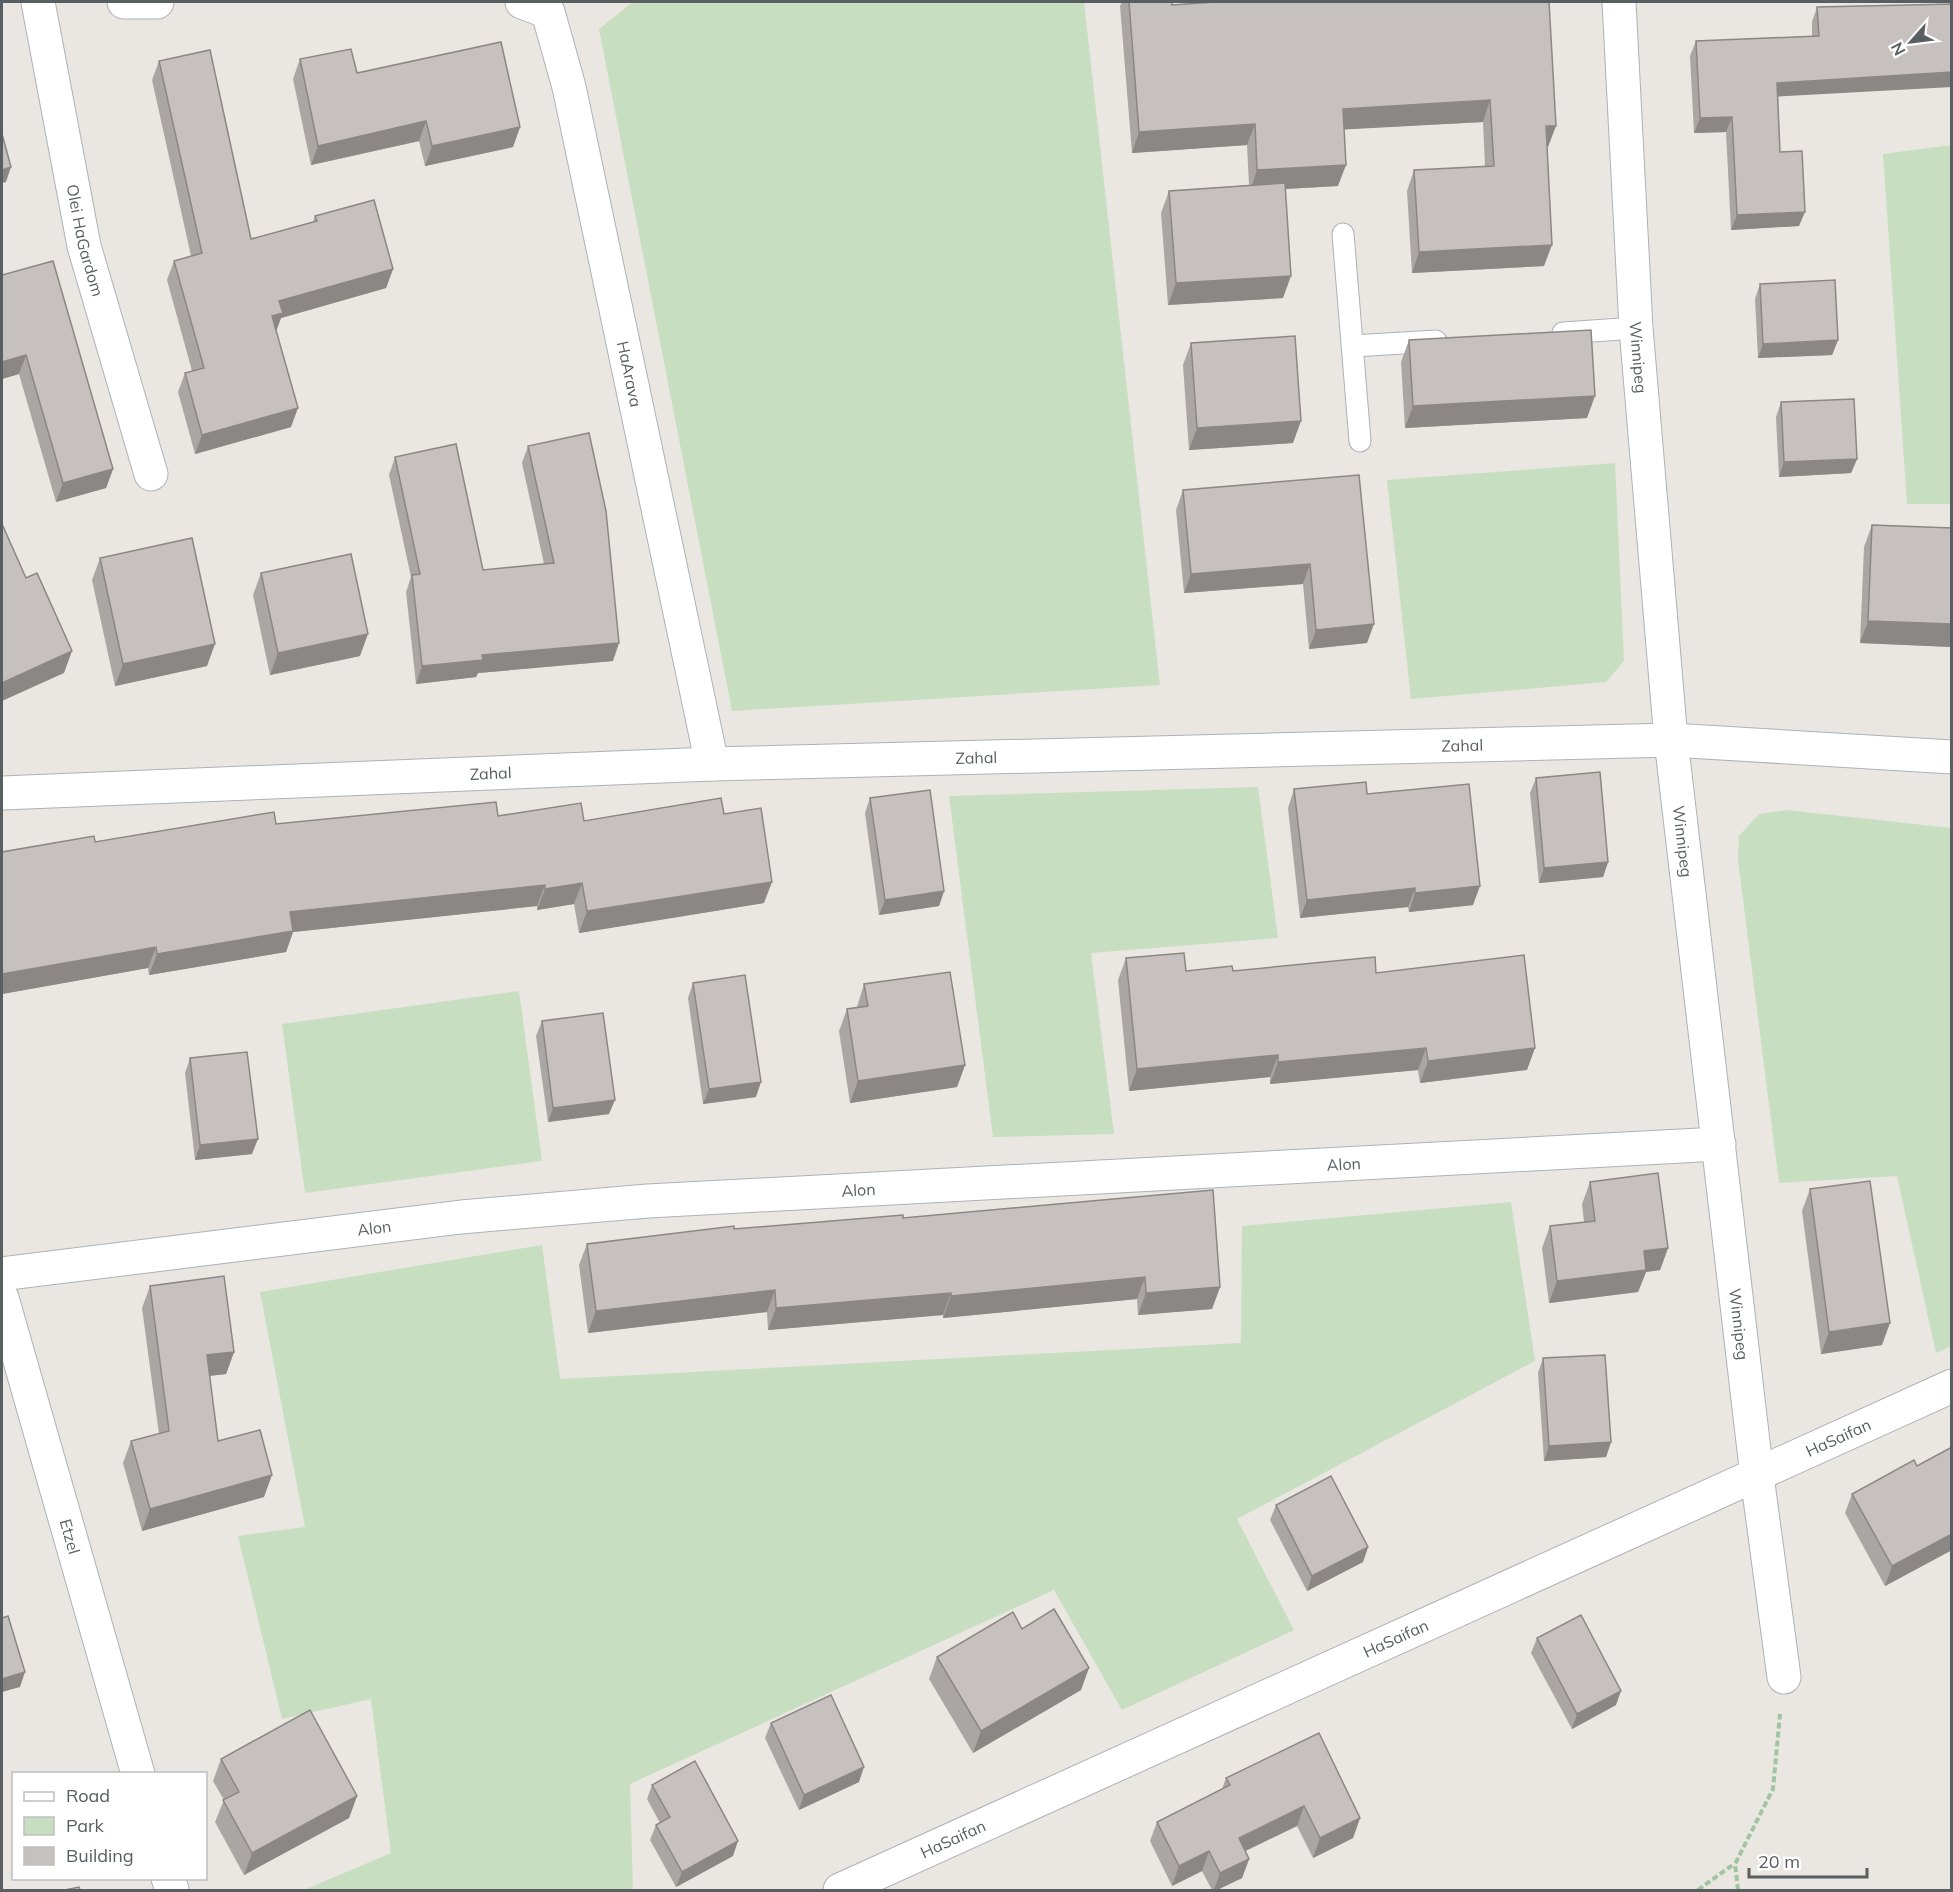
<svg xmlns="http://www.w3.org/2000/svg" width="1953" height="1892" viewBox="0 0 1953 1892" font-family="Mulish,sans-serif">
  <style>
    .green { fill: #c7dfc0 }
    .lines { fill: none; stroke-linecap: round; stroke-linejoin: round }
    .lane-casing { stroke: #aeb2b5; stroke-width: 23 }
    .street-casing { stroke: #aeb2b5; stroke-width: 35 }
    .path { stroke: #9fc6a1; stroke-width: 4; stroke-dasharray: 6 3; stroke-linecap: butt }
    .lane { stroke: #fff; stroke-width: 21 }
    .street { stroke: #fff; stroke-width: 33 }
    .wall { fill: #aaa6a3 }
    .shaded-wall { fill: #8b8785 }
    .building { fill: #c6c1be; stroke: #8b8785; stroke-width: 1.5 }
    .labels { text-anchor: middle; stroke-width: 6; stroke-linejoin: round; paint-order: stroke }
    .street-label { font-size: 16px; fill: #595e60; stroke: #fff }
  </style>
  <rect width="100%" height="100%" fill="#eae6e1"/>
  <g class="green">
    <path d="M633,2H1084L1160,685L732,711L599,29Z"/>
    <path d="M1951,145V504H1907L1883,154Z"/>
    <path d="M1615,463L1624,661L1606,682L1411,699L1387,480Z"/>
    <path d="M1258,787L1278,938L1091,953L1114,1134L993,1137L949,796Z"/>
    <path d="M1787,810L1951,828L1952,1346L1936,1353L1897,1176L1779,1183L1738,860L1739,836L1759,814Z"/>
    <path d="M519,991L542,1161L305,1193L282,1024Z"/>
    <path d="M1511,1202L1535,1361L1237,1519L1294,1630L1122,1710L1054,1590L630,1784L633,1890H304L391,1853L371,1699L282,1719L238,1536L305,1527L260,1292L542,1245L560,1379L1241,1343L1242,1226Z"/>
  </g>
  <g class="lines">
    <g class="lane-casing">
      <g id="lane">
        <path d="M1343,234L1360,441"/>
        <path d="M1563,333L1636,328"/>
        <path d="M1353,346L1436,341"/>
      </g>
    </g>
    <g class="street-casing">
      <g id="street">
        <path id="s1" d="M38,2L84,246L151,474"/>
        <path d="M124,2H157"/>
        <path id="s2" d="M522,2L548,12L569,87L712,764"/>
        <path id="s3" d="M1619,2L1636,328L1671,740L1757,1476L1784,1677"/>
        <path id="s4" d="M2,793L712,764L1671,740L1952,757"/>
        <path id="s5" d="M2,1274L461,1217L648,1201L1719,1144"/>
        <path id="s6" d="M2,1298L138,1774"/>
        <path d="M168,1878L172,1890"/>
        <path id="s7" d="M840,1890L1952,1386"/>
      </g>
    </g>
    <g class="path">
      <path d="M1698,1890L1734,1864"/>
      <path d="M1738,1890L1735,1864L1773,1789L1780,1714"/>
    </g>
    <use href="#lane" class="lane"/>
    <use href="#street" class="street"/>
  </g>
  <g class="wall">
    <path d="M1122,2H1172V5L1549,2L1548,147H1547L1544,266L1412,273L1407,191L1414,170L1485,166L1483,122L1344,129L1338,186L1285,189L1283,298L1168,305L1161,213L1169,191L1249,185L1247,145L1132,153L1120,6Z"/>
    <path d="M1952,4L1778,97L1780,152L1799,226L1731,230L1726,132L1694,133L1690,56L1696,41L1812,36V22L1817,7Z"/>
    <path d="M300,59L357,73L520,127L513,147L425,166L419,141L311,165L293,79Z"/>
    <path d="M159,61L251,239L313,222L315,216L393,269L386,288L281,318L276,330L291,427L195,454L178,392L185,373L192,371L167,280L174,261L191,256L152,80Z"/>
    <path d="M2,275L113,469L106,488L56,502L19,374L2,379Z"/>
    <path d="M1760,284L1838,340L1832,355L1758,358L1755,299Z"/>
    <path d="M1409,340L1587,418L1405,428L1401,362Z"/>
    <path d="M1191,343L1293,443L1189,450L1183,365Z"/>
    <path d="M1781,402L1857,459L1851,473L1779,477L1776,417Z"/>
    <path d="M528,446L613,661L478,673L476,677L416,684L406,592L411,577L389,475L395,457L483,570L544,564L522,463Z"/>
    <path d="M1359,475L1367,643L1309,649L1303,584L1184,593L1176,510L1183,490Z"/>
    <path d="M1872,525L1952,528V647L1860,643L1864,547Z"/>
    <path d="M100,558L207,666L115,686L92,580Z"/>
    <path d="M261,573L360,656L270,675L253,595Z"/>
    <path d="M1536,778L1608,862L1603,877L1539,883L1530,793Z"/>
    <path d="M1294,789L1367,794L1473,905L1409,912L1408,907L1300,918L1288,808Z"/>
    <path d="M870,798L944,891L939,906L879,915L865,813Z"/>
    <path d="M724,814L764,903L579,933L574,904L537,910V906L293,932L286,952L149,975L148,968L2,994V852L95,842L276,824L498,816L584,821Z"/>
    <path d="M1126,958L1186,971L1376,973L1527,1070L1420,1083L1418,1070L1270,1084V1077L1129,1091L1118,980Z"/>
    <path d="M693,983L756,1097L703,1104L688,998Z"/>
    <path d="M864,984L965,1065L957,1087L850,1103L839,1031L847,1009L857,1007Z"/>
    <path d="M542,1021L609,1114L548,1122L536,1036Z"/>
    <path d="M190,1058L252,1154L195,1160L185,1073Z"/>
    <path d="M1590,1182L1668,1248L1660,1270L1646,1272L1638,1292L1549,1303L1542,1248L1550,1226L1584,1222L1582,1204Z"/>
    <path d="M1810,1189L1882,1345L1821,1354L1802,1211Z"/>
    <path d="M903,1218L1220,1287L1212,1309L1138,1315L1137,1299L943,1318V1315L768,1330L767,1312L588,1333L579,1265L587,1244L734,1229Z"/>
    <path d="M150,1286L234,1352L226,1374L209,1376L218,1441L264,1497L142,1531L123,1463L131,1441L159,1434L142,1308Z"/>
    <path d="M1543,1358L1611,1442L1606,1457L1544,1461L1538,1373Z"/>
    <path d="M1952,1447V1550L1885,1586L1845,1513L1852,1494L1917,1466Z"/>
    <path d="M1276,1505L1368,1547L1363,1562L1307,1591L1270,1520Z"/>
    <path d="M1022,1629L1081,1690L973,1753L929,1679L937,1657Z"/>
    <path d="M1537,1638L1616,1705L1572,1729L1531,1653Z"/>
    <path d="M771,1723L859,1782L799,1810L765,1738Z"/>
    <path d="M221,1759L357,1796L349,1818L244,1875L215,1822L224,1800L213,1781Z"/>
    <path d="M1226,1778L1360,1818L1353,1838L1313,1858L1297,1826L1245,1851L1249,1859L1242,1878L1217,1890H1212L1202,1871L1172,1886L1150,1841L1157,1822L1222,1789Z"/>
    <path d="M652,1785L733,1856L676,1887L650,1840L656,1825L660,1823L647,1799Z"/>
  </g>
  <g class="shaded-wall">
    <path d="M1952,72V87L1771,97L1777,83Z"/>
    <path d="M1490,100L1483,122L1335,130L1343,109Z"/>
    <path d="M1732,117L1726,132L1694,133L1700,118Z"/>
    <path d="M426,121L419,141L311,165L318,146Z"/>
    <path d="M1255,124L1247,145L1132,153L1139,132Z"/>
    <path d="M1546,126H1556L1548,147H1538Z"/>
    <path d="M520,127L513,147L425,166L432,146Z"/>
    <path d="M1346,165L1338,186L1250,191L1257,170Z"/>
    <path d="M11,167L6,182L2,183V170Z"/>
    <path d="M1805,212L1799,226L1731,230L1737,215Z"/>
    <path d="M1552,245L1544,266L1412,273L1419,252Z"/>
    <path d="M393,269L386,288L281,318L276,332L272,316L279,301Z"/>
    <path d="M1291,276L1283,298L1168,305L1176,283Z"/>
    <path d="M1838,340L1832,355L1758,358L1763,344Z"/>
    <path d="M26,355L19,374L2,379V362Z"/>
    <path d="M1595,396L1587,418L1405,428L1413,406Z"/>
    <path d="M298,408L291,427L195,454L202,435Z"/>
    <path d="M1301,421L1293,443L1189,450L1197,428Z"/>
    <path d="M1857,459L1851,473L1779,477L1784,462Z"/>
    <path d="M113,469L106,488L56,502L63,483Z"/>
    <path d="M1310,564L1303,584L1184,593L1191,574Z"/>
    <path d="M1868,621L1952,624V647L1860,643Z"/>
    <path d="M1374,624L1367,643L1309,649L1316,630Z"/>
    <path d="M368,634L360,656L270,675L278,653Z"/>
    <path d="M619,643L613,661L478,673L476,677L416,684L422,666L482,655Z"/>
    <path d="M215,644L207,666L115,686L123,664Z"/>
    <path d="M72,651L64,673L2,701V683Z"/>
    <path d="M1608,862L1603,877L1539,883L1544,868Z"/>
    <path d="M772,882L764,903L579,933L587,911Z"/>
    <path d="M582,883L574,904L537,910L545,889Z"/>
    <path d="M545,885L537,906L293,932L286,952L149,975L157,954L290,912Z"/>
    <path d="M1480,886L1473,905L1409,912L1415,893Z"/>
    <path d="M1415,888L1408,907L1300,918L1307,900Z"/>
    <path d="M944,891L939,906L879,915L885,900Z"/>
    <path d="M156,947L148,968L2,994V974Z"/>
    <path d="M1426,1048L1418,1070L1270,1084L1278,1062Z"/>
    <path d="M1535,1048L1527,1070L1420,1083L1428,1061Z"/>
    <path d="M1278,1055L1270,1077L1129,1091L1137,1069Z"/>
    <path d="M965,1065L957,1087L850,1103L858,1081Z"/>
    <path d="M761,1082L756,1097L703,1104L709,1089Z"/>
    <path d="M615,1100L609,1114L548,1122L553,1108Z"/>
    <path d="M258,1139L252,1154L195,1160L200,1145Z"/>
    <path d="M1668,1248L1660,1270L1646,1272L1638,1292L1549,1303L1557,1281L1644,1251Z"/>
    <path d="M1145,1277L1137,1299L943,1318L951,1296Z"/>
    <path d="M1220,1287L1212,1309L1138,1315L1146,1293Z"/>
    <path d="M775,1290L767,1312L588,1333L596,1311Z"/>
    <path d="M951,1293L943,1315L768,1330L776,1308Z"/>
    <path d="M1890,1323L1882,1345L1821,1354L1829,1332Z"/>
    <path d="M234,1352L226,1374L199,1377L207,1355Z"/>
    <path d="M1611,1442L1606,1457L1544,1461L1549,1446Z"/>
    <path d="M272,1475L264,1497L142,1531L150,1509Z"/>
    <path d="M1952,1534V1550L1885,1586L1892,1566Z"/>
    <path d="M1368,1547L1363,1562L1307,1591L1312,1576Z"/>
    <path d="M1089,1668L1081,1690L973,1753L981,1731Z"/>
    <path d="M25,1672L20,1687L2,1692V1679Z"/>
    <path d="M1621,1691L1616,1705L1572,1729L1577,1714Z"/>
    <path d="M864,1767L859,1782L799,1810L804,1795Z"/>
    <path d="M357,1796L349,1818L244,1875L252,1853Z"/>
    <path d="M1304,1806L1297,1826L1231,1858L1239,1838Z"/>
    <path d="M1360,1818L1353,1838L1313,1858L1320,1838Z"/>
    <path d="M738,1841L733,1856L676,1887L682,1872Z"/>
    <path d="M1209,1851L1202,1871L1172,1886L1179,1866Z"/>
    <path d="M1249,1859L1242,1878L1217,1890H1214L1220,1873Z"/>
  </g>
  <g class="building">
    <path d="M1129,2H1172V5L1215,2H1549L1556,126H1546L1552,245L1419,252L1414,170L1494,166L1490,100L1343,109L1346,165L1257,170L1255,124L1139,132Z"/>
    <path d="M1952,4V72L1777,83L1780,152L1802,151L1805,212L1737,215L1732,117L1700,118L1696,41L1819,36L1817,7Z"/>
    <path d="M501,42L520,127L432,146L426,121L318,146L300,59L351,49L357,73Z"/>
    <path d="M210,50L251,239L317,221L315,216L374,200L393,269L279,301L283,313L272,316L298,408L202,435L185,373L204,368L174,261L202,253L159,61Z"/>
    <path d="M2,134L11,167L2,170Z"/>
    <path d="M1285,183L1291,276L1176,283L1169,191Z"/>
    <path d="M53,261L113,469L63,483L26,355L2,362V275Z"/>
    <path d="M1835,280L1838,340L1763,344L1760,284Z"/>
    <path d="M1591,330L1595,396L1413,406L1409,340Z"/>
    <path d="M1295,336L1301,421L1197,428L1191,343Z"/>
    <path d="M1854,399L1857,459L1784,462L1781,402Z"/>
    <path d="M589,433L606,511L619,643L482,655L483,660L422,666L412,575L420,574L395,457L456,444L483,570L554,563L528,446Z"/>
    <path d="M1359,475L1374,624L1316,630L1310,564L1191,574L1183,490Z"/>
    <path d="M2,524L26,578L37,573L72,651L2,683Z"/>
    <path d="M1872,525L1952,528V624L1868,621Z"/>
    <path d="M192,538L215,644L123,664L100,558Z"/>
    <path d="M351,554L368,634L278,653L261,573Z"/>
    <path d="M1600,772L1608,862L1544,868L1536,778Z"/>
    <path d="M1366,782L1367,794L1469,784L1480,886L1415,893V888L1307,900L1294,789Z"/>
    <path d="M930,790L944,891L885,900L870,798Z"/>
    <path d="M721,798L724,814L761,808L772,882L587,911L582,883L545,889V885L290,912L293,931L157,954L156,947L2,974V852L94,836L95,842L274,812L276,824L496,802L498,816L581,803L584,821Z"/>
    <path d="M1184,953L1186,971L1232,966L1233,971L1375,957L1376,973L1524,955L1535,1048L1428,1061L1426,1048L1278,1062V1055L1137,1069L1126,958Z"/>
    <path d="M950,972L965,1065L858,1081L847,1009L868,1006L864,984Z"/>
    <path d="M745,975L761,1082L709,1089L693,983Z"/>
    <path d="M603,1013L615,1100L553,1108L542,1021Z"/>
    <path d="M247,1052L258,1139L200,1145L190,1058Z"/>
    <path d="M1658,1173L1668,1248L1644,1251L1646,1270L1557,1281L1550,1226L1595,1221L1590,1182Z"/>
    <path d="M1870,1181L1890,1323L1829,1332L1810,1189Z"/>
    <path d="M1213,1190L1220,1287L1146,1293L1145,1277L951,1296V1293L776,1308L775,1290L596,1311L587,1244L734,1226V1229L903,1215V1218Z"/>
    <path d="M224,1276L234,1352L207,1355L218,1441L260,1430L272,1475L150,1509L131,1441L169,1431L150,1286Z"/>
    <path d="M1605,1355L1611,1442L1549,1446L1543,1358Z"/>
    <path d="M1952,1447V1534L1892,1566L1852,1494L1914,1460L1917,1466Z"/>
    <path d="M1331,1476L1368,1547L1312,1576L1276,1505Z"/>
    <path d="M1054,1609L1089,1668L981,1731L937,1657L1013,1612L1022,1629Z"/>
    <path d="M1581,1615L1621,1691L1577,1714L1537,1638Z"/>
    <path d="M8,1616L25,1672L2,1679V1618Z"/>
    <path d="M831,1695L864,1767L804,1795L771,1723Z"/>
    <path d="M310,1710L357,1796L252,1853L223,1800L239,1792L221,1759Z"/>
    <path d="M1319,1733L1360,1818L1320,1838L1304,1806L1239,1838L1249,1859L1220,1873L1209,1851L1179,1866L1157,1822L1230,1785L1226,1778Z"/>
    <path d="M695,1761L738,1841L682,1872L656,1825L670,1817L652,1785Z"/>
    <path d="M79,1887L80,1890H65Z"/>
  </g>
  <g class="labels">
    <g class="street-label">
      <text dy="6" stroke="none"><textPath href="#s1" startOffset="243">Olei HaGardom</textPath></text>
      <text dy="6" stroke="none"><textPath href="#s3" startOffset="356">Winnipeg</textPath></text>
      <text dy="6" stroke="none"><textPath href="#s2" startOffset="399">HaArava</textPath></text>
      <text dy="6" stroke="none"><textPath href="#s4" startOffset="1461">Zahal</textPath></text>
      <text dy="6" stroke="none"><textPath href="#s4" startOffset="975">Zahal</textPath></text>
      <text dy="6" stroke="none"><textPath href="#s4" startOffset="489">Zahal</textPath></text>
      <text dy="6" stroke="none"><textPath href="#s3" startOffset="842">Winnipeg</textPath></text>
      <text dy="6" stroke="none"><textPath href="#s5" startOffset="1347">Alon</textPath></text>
      <text dy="6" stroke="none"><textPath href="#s5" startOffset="861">Alon</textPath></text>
      <text dy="6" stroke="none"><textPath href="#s5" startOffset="375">Alon</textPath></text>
      <text dy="6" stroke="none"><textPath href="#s3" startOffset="1328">Winnipeg</textPath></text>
      <text dy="6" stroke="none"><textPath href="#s7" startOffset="1096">HaSaifan</textPath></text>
      <text dy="6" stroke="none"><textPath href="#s6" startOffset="248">Etzel</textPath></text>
      <text dy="6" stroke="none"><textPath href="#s7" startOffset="610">HaSaifan</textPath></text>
      <text dy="6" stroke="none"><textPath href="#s7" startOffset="124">HaSaifan</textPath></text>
    </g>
  </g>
  <rect width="1953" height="1892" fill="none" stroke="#595e60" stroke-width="6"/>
  <rect x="12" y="1772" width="195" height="108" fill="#ffffff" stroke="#bdbfbf" stroke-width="1.5"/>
  <rect x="24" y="1792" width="30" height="9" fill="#ffffff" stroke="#bdbfbf" stroke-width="1.5"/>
  <text x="66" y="1802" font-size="18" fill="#595e60">Road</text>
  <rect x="24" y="1817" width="30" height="18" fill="#c7dfc0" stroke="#bdbfbf" stroke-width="1.5"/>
  <text x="66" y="1832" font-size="18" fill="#595e60">Park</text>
  <rect x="24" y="1847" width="30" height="18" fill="#c6c1be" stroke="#bdbfbf" stroke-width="1.5"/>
  <text x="66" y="1862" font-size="18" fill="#595e60">Building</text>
  <g transform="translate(1911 42) rotate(242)" stroke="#ffffff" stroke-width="4.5" paint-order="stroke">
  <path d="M0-4.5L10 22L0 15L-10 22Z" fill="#595e60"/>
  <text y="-9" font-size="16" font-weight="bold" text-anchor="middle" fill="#595e60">N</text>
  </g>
  <path d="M1749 1868v9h118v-9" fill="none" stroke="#595e60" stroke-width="3"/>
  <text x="1758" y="1868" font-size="18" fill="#595e60" stroke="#ffffff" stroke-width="4.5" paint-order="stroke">20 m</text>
</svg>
